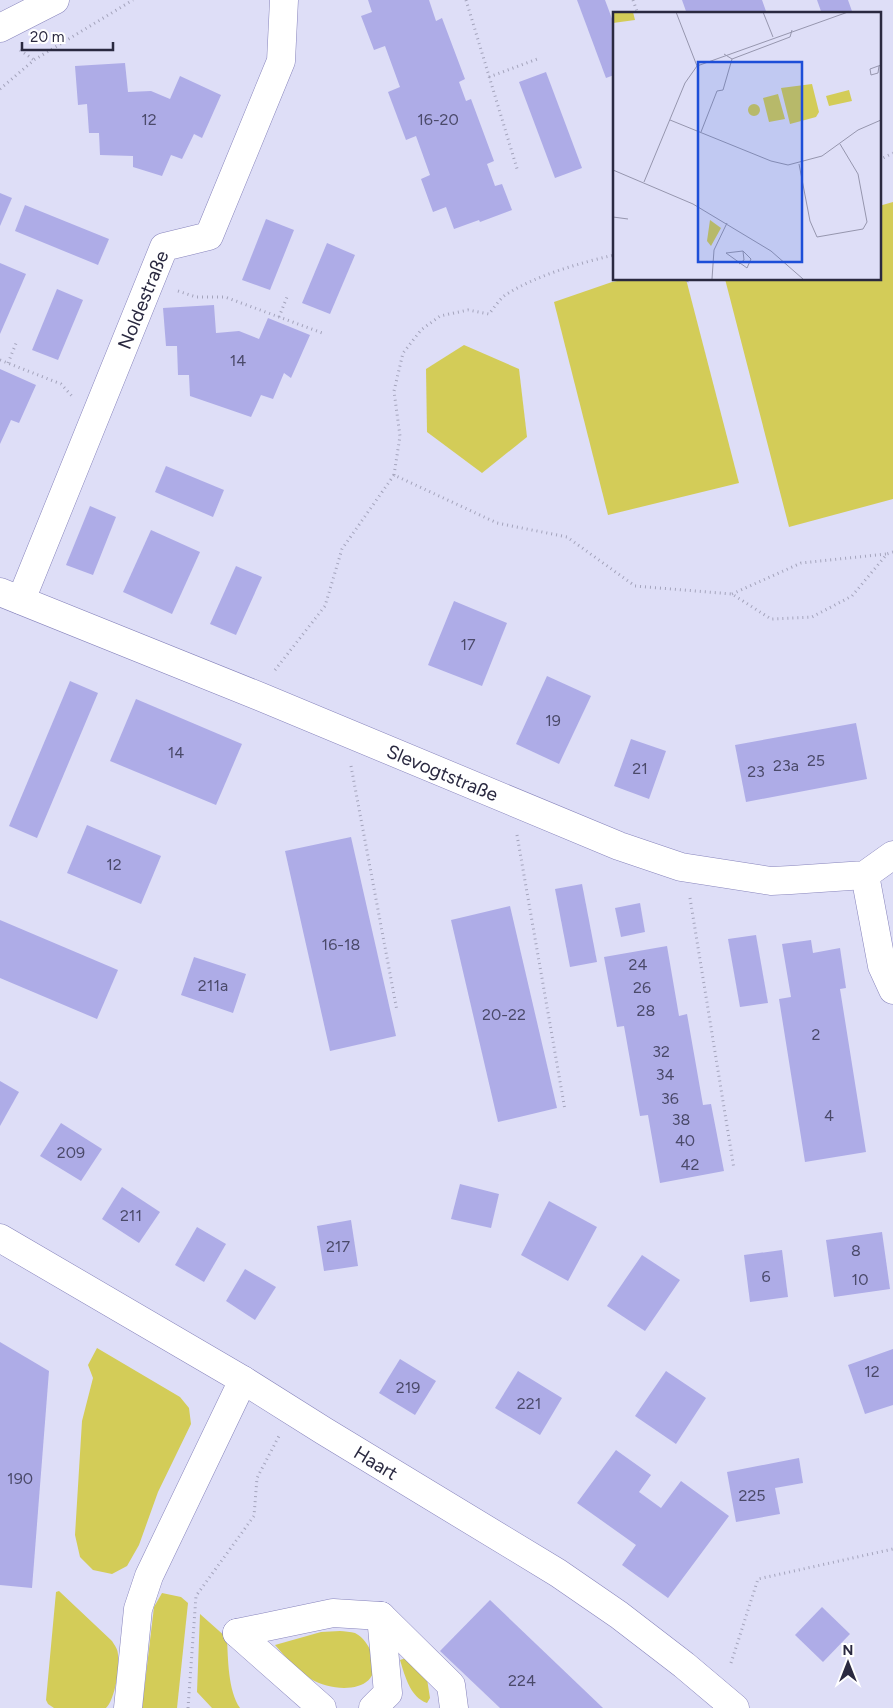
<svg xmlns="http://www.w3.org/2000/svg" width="893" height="1708" viewBox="0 0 893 1708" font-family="Figtree,sans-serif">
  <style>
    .green { fill: #d3cc58 }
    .building { fill: #aeace7 }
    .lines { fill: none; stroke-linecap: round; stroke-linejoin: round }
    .minor-casing { stroke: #8784bc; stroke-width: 29 }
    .major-casing { stroke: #8784bc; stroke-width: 29 }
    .path { stroke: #a4a4bc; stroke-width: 3; stroke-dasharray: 1 4; stroke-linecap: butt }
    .minor { stroke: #fff; stroke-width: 28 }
    .major { stroke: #fff; stroke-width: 28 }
    .labels { text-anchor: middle; stroke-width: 4.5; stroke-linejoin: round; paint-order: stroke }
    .number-label { font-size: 16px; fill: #4b4a6a }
    .street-label { font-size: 19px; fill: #2a2940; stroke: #fff }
    .inset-road { fill: none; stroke: #9696ae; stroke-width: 1 }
    .view { fill: #1d4ed8; fill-opacity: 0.15; stroke: #1d4ed8; stroke-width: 2.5 }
    .inset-edge { fill: none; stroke: #2a2940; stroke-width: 2.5 }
  </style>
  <rect width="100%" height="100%" fill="#dedef7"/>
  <g class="green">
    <path d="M893,202V499L789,527L725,279H879V206Z"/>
    <path d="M628,279H686L739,483L608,515L554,302L612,282Z"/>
    <path d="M464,345L519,369L527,437L482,473L427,432L426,369Z"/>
    <path d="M97,1348L180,1397L189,1408L191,1424L158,1492L139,1545L127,1566L112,1574L93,1570L80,1557L75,1535L82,1421L93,1378L88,1365Z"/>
    <path d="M59,1591L112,1641C115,1646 118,1649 118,1655C120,1667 115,1700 106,1708H54L48,1704L46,1700L56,1592Z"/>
    <path d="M162,1593L181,1597L188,1603L177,1708H142L154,1607Z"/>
    <path d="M200,1614L227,1638C228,1659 228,1691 240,1708H212L197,1692Z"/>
    <path d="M340,1631C344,1631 351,1632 355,1633C363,1637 369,1646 372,1654C385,1693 335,1694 311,1679C297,1670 286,1658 275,1645L321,1632Z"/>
    <path d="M406,1658L427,1679L430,1698L427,1703C410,1697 405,1676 400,1660Z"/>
  </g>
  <g class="building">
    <path d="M368,0H429L436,21L442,18L465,79L459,82L466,101L471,99L494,161L487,164L495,186L502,184L512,210L480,222L479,220L454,229L446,207L433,212L421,179L430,175L416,136L406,140L388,92L400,87L385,46L374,50L361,16L372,12Z"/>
    <path d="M577,0H605L614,24V75L606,78Z"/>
    <path d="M682,0H762L767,14H687Z"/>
    <path d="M817,0H848L853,14H822Z"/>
    <path d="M125,63L128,92L151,91L170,99L180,76L221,95L202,138L194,134L182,159L171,155L162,176L133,167V156L100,155L99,133H89L87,104L78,105L75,66Z"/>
    <path d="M546,72L582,168L555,178L519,82Z"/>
    <path d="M0,193L12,198L0,226Z"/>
    <path d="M25,205L109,239L98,265L15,231Z"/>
    <path d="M266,219L294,230L270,290L242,280Z"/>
    <path d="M327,243L355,255L330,314L302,303Z"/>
    <path d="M0,263L26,274L0,334Z"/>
    <path d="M57,289L83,300L58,360L32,350Z"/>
    <path d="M214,305L216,333L239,331L259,339L268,318L310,335L291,378L284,373L273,399L261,395L251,417L190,396L189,375H178L177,346H166L163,308Z"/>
    <path d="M0,369L36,385L19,423L11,420L0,444Z"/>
    <path d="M166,466L224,490L213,517L155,492Z"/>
    <path d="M90,506L116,517L93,575L66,565Z"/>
    <path d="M151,530L200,552L172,614L123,592Z"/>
    <path d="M236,566L262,577L236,635L210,624Z"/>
    <path d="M454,601L507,623L482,686L428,665Z"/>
    <path d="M547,676L591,696L559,764L516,744Z"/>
    <path d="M70,681L98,693L37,838L9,826Z"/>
    <path d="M136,699L242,744L216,805L110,761Z"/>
    <path d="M856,723L867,779L746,802L735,745Z"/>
    <path d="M631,739L666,751L649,799L614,786Z"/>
    <path d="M87,825L161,856L141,904L67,873Z"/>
    <path d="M351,837L396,1036L330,1051L285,851Z"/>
    <path d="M582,884L597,962L570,967L555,889Z"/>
    <path d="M640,903L645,932L621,937L615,908Z"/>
    <path d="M510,906L557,1108L498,1122L451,920Z"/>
    <path d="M0,920L118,970L97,1019L0,978Z"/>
    <path d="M756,935L768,1003L740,1007L728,939Z"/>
    <path d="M811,940L813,953L840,948L846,988L840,989L866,1152L805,1162L779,999L791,997L782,944Z"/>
    <path d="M667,946L679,1016L687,1014L703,1105L711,1104L724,1171L660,1183L648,1115L640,1116L624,1026L617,1027L604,957Z"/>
    <path d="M194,957L246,974L233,1013L181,995Z"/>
    <path d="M0,1081L19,1092L0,1126Z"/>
    <path d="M61,1123L102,1149L81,1181L40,1156Z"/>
    <path d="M460,1184L499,1194L491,1228L451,1219Z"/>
    <path d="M122,1187L160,1212L139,1243L102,1219Z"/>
    <path d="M549,1201L597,1227L568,1281L521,1255Z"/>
    <path d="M351,1220L358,1266L324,1271L317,1226Z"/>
    <path d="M197,1227L226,1244L204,1282L175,1265Z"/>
    <path d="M882,1232L890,1289L834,1297L826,1240Z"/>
    <path d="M782,1250L788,1297L750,1302L744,1255Z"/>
    <path d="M642,1255L680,1280L645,1331L607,1306Z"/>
    <path d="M245,1269L276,1287L255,1320L226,1301Z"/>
    <path d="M0,1342L49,1371L32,1588L0,1585Z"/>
    <path d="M893,1349V1405L865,1414L848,1365Z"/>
    <path d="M400,1359L436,1381L415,1415L379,1393Z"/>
    <path d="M518,1371L562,1398L540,1435L495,1408Z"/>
    <path d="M666,1371L706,1398L676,1444L635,1416Z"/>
    <path d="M616,1450L651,1475L639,1492L661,1508L681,1481L729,1516L668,1598L622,1565L636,1545L577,1503Z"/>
    <path d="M799,1458L803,1483L775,1488L780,1514L736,1522L727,1472Z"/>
    <path d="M490,1600L603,1708H500L440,1651Z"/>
    <path d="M822,1607L850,1634L823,1662L795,1635Z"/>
  </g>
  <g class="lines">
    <g class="minor-casing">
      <g id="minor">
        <path d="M0,28L55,0"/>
        <path id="s1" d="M0,592L261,697L619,846L681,867L771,881L791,880L865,875L893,855"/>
        <path id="s2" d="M21,600L164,247L209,236L281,61L284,0"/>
        <path d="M865,875L882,966L893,990"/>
        <path d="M237,1633L333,1613L381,1616L451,1685L454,1708"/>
        <path d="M237,1633L322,1708"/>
        <path d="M128,1708L138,1609L149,1576L243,1380"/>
        <path d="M373,1708L388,1693L381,1616"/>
      </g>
    </g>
    <g class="major-casing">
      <g id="major">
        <path id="s3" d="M0,1238L243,1380L324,1431L558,1573L619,1615L684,1665L735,1708"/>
      </g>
    </g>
    <g class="path">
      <path d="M466,0L518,172"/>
      <path d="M633,0L638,14"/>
      <path d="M20,50L34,60"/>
      <path d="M489,77L540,58"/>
      <path d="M0,89L34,60L133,0"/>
      <path d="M879,160L893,153"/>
      <path d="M687,282L688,279"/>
      <path d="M178,291L196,297H225L325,334"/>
      <path d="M279,317L287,297"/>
      <path d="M0,360L61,384L72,396"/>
      <path d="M8,363L17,341"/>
      <path d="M394,475L400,436L394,391L403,353L421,330L440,316L468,310L489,314C494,308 500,298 507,294C537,275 580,263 614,255"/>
      <path d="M732,594L801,563L886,554"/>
      <path d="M275,670L325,606L342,549L394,475L497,523L567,537L635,586L732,594L771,619L812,617L852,596L887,554L893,552"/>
      <path d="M351,766L397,1011"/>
      <path d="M517,835L565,1110"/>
      <path d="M690,898L734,1169"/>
      <path d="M731,1663L758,1579L893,1549"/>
      <path d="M188,1708L196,1596L254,1516L257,1478L279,1436"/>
    </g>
    <use href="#minor" class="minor"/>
    <use href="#major" class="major"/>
  </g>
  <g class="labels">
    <g class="number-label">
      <text x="149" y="125">12</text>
      <text x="438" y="125">16-20</text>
      <text x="238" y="366">14</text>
      <text x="468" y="650">17</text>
      <text x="553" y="726">19</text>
      <text x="176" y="758">14</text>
      <text x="816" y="766">25</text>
      <text x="786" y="771">23a</text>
      <text x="640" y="774">21</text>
      <text x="756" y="777">23</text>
      <text x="114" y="870">12</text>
      <text x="341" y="950">16-18</text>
      <text x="638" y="970">24</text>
      <text x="213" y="991">211a</text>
      <text x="642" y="993">26</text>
      <text x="646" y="1016">28</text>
      <text x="504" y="1020">20-22</text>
      <text x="816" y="1040">2</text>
      <text x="661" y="1057">32</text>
      <text x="665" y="1080">34</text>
      <text x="670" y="1104">36</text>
      <text x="829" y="1121">4</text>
      <text x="681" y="1125">38</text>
      <text x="685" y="1146">40</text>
      <text x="71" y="1158">209</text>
      <text x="690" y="1170">42</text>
      <text x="131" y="1221">211</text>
      <text x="338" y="1252">217</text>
      <text x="856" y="1256">8</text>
      <text x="766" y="1282">6</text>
      <text x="860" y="1285">10</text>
      <text x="872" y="1377">12</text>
      <text x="408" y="1393">219</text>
      <text x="529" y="1409">221</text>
      <text x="20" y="1484">190</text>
      <text x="752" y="1501">225</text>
      <text x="522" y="1686">224</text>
    </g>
    <g class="street-label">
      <text dy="7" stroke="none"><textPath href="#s2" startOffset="324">Noldestraße</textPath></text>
      <text dy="7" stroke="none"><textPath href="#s1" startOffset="478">Slevogtstraße</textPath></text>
      <text dy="7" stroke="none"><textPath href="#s3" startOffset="438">Haart</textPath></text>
    </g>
  </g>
  <g transform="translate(613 12)">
    <rect width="268" height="268" fill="#dedef7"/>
    <path d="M0,0H20L22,8L0,11ZM199,72L206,100L203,105L177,112L168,76ZM236,78L239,89L216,94L213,84ZM165,82L172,107L156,110L150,86ZM135 98a6 6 0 1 1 12 0a6 6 0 1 1-12 0ZM97,208L108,216L98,234L94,229Z" fill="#d3cc58"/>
    <path class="inset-road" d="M63,0L84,54M150,0L160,25M111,42L119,47L177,25L179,18M266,54L265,61L258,63L257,57L268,53M57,108L158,149L175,153L209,144L245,118L268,108M88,120L104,79L110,78L119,47M186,152L197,209L204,225L250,217L254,210L245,162L227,132M0,158L80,192L158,239L190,267M31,170L72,71L84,54L235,0M0,205L15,207M130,239L138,247L134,256L113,241ZM126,252L131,248L130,239M99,267L101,238L114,211"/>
    <path class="view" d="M85,50H189V250H85Z"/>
    <rect width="268" height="268" class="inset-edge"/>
  </g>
  <g transform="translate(848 1663)" stroke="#ffffff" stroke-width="4" paint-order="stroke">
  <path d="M0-4L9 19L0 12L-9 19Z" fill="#2a2940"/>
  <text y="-8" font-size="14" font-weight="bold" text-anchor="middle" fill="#2a2940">N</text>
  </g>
  <path d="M22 42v8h91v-8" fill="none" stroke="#2a2940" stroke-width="2.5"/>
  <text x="30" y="42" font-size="15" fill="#2a2940" stroke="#ffffff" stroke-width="4" paint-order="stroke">20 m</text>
</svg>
